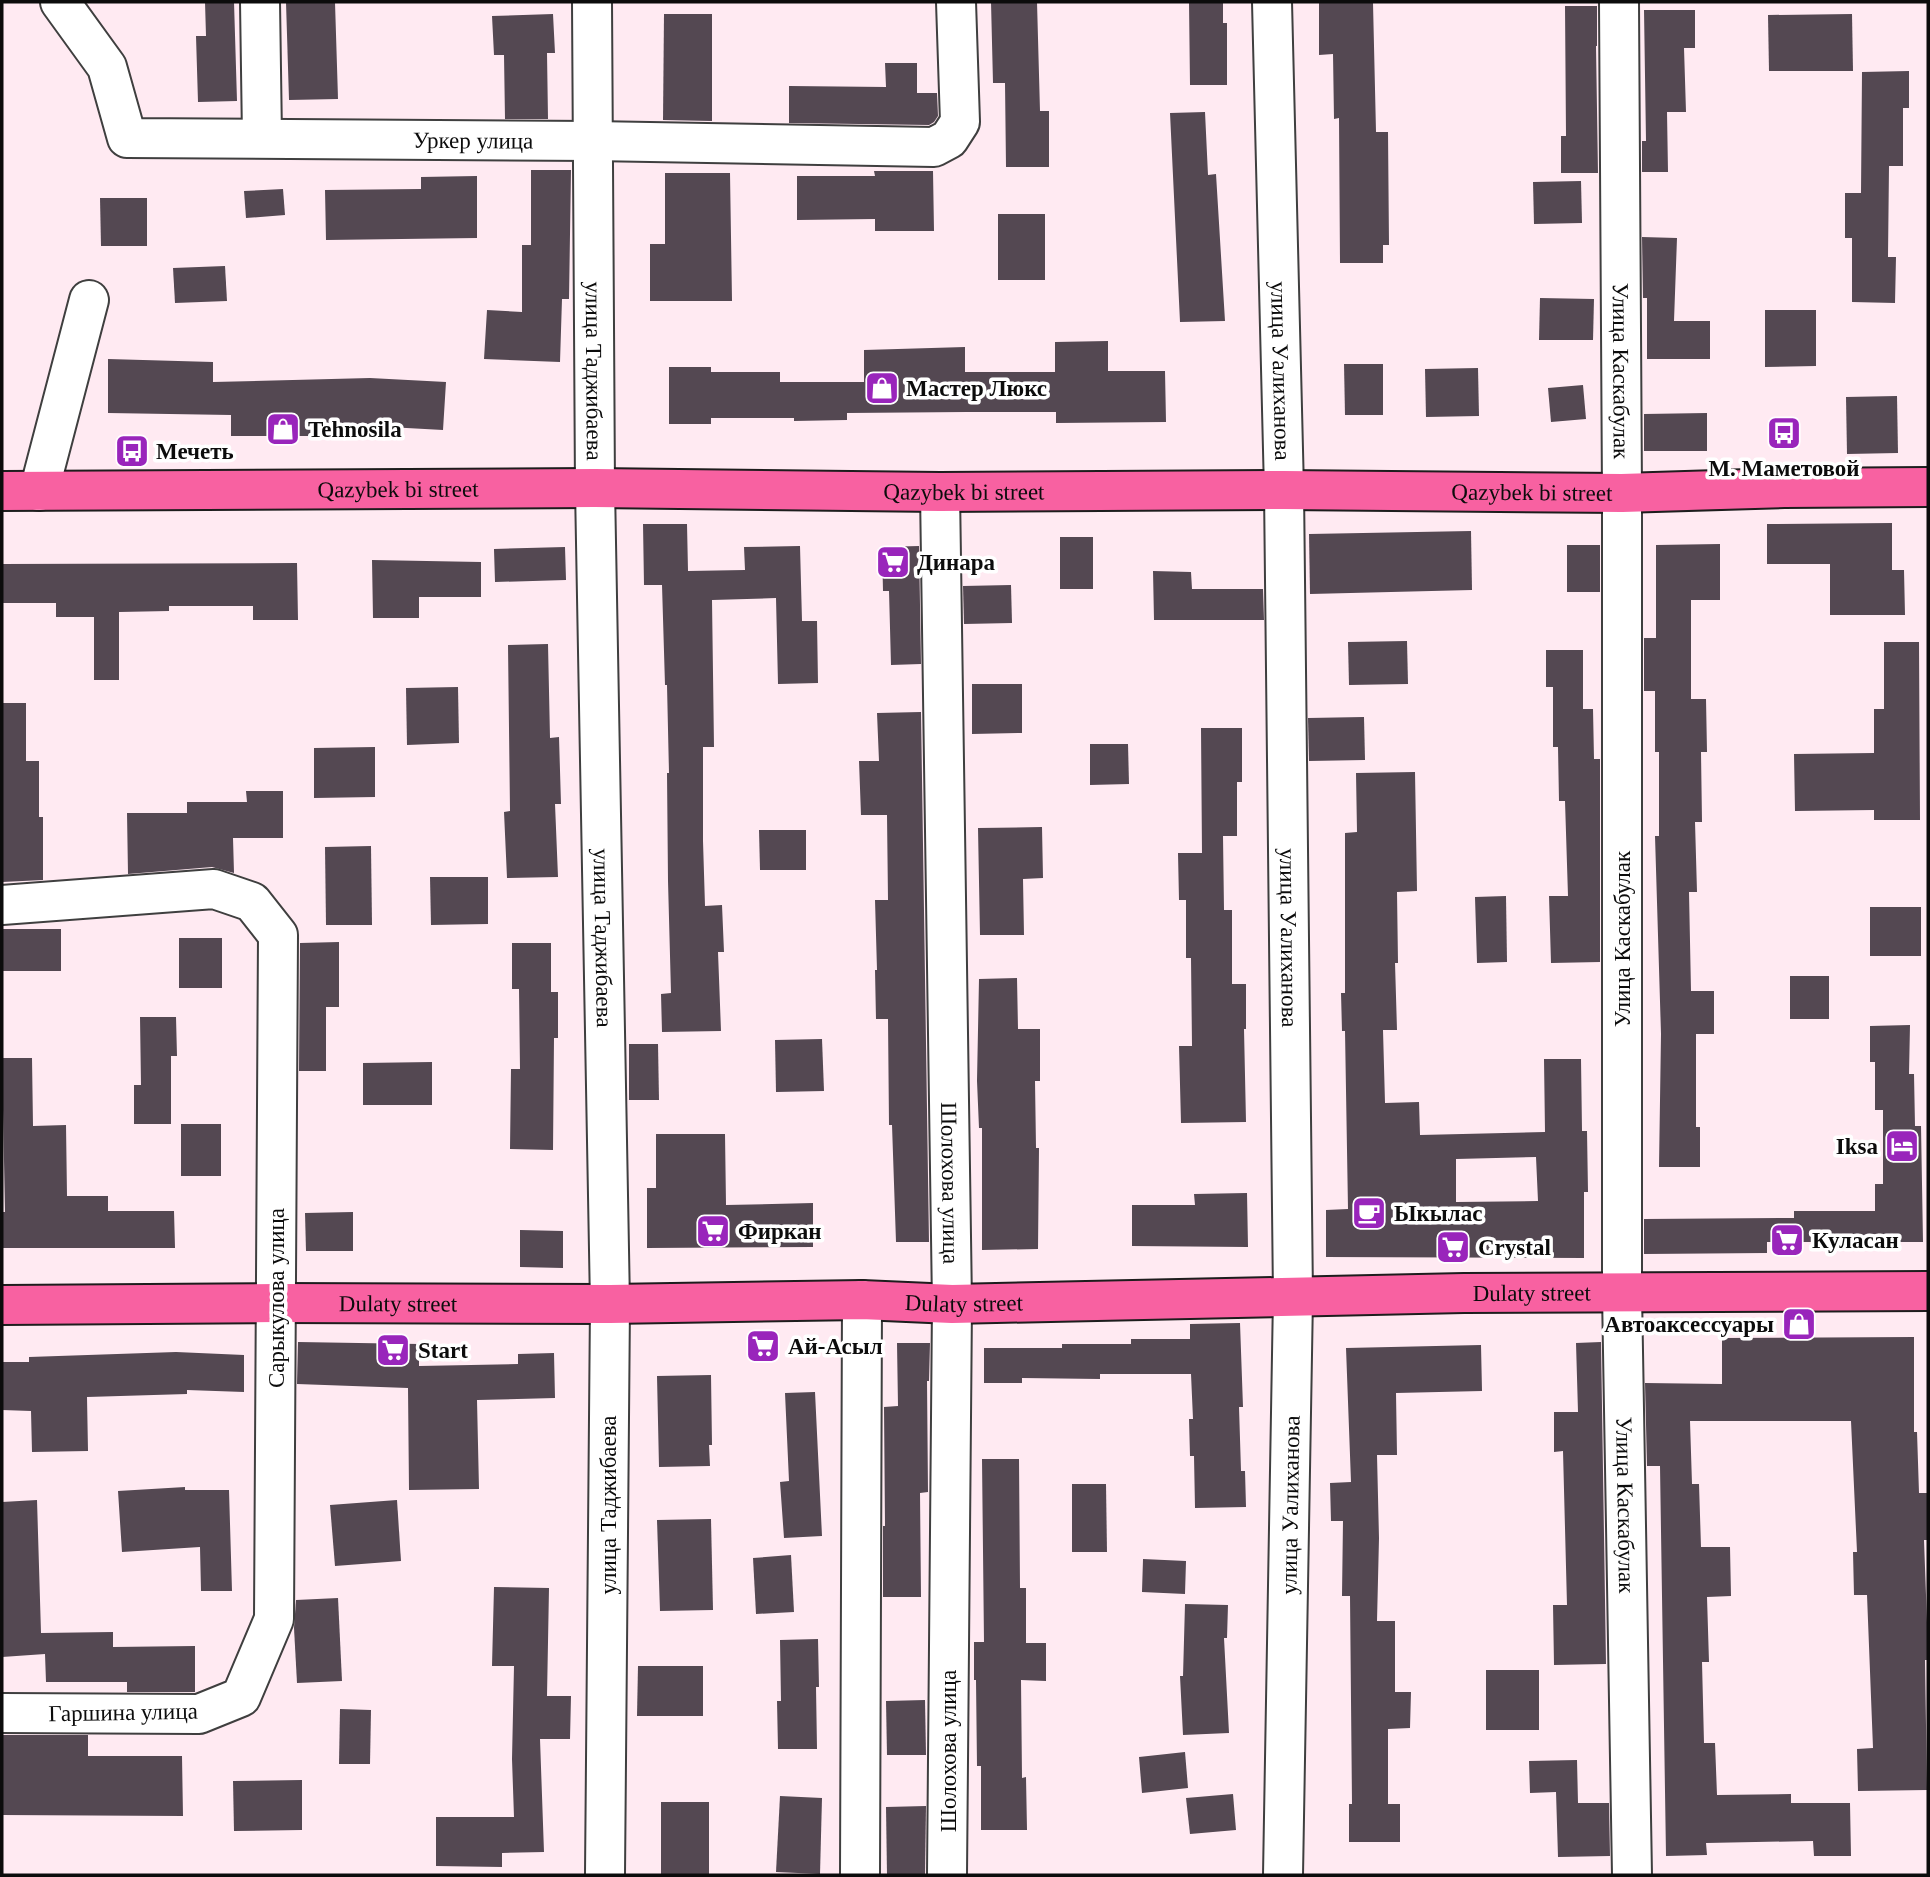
<svg xmlns="http://www.w3.org/2000/svg" width="1930" height="1877" viewBox="0 0 1930 1877" font-family="'Times New Roman',serif">
  <style>
    .building { fill: #544852; fill-rule: evenodd }
    .lines { fill: none; stroke-linecap: round; stroke-linejoin: round }
    .minor-casing { stroke: #3f3f3f; stroke-width: 42 }
    .major-casing { stroke: #1d1d1d; stroke-width: 42 }
    .minor { stroke: #fff; stroke-width: 38 }
    .major { stroke: #f861a1; stroke-width: 38 }
    .labels { text-anchor: middle; stroke-width: 7; stroke-linejoin: round; paint-order: stroke }
    .street-label { font-size: 23px; fill: #0c0c0c; stroke: #fff }
    .poi-label { font-size: 23px; font-weight: bold; fill: #0c0c0c; stroke: #fff; text-anchor: start }
  </style>
  <rect width="100%" height="100%" fill="#ffeaf2"/>
  <g class="building">
    <path d="M205,2H234L237,101L198,102L196,36H206Z"/>
    <path d="M286,2H335L338,99L289,100Z"/>
    <path d="M991,2H1037L1040,111H1049V167H1006L1005,83H993Z"/>
    <path d="M1189,2H1223V23H1227V85H1190Z"/>
    <path d="M1319,3H1373L1376,132H1388L1389,245H1383V263H1340L1339,118L1334,119L1333,54L1319,55Z"/>
    <path d="M1565,6H1597V46H1596L1598,173H1561V136H1566Z"/>
    <path d="M1644,10H1695V48H1684L1686,112H1667L1668,172H1642V141H1646Z"/>
    <path d="M553,14L555,53H547L548,119H505L504,55H494L492,16Z"/>
    <path d="M664,14H712V121L663,120Z"/>
    <path d="M1852,14L1853,71H1769L1768,15Z"/>
    <path d="M885,63H917V93H937L938,116L934,122L929,125L789,123V86L886,87Z"/>
    <path d="M1909,71V108H1903V166H1889L1888,257H1896L1895,303L1852,302V238H1845V193H1861L1862,72Z"/>
    <path d="M1205,112L1208,175L1216,174L1225,321L1180,322L1170,113Z"/>
    <path d="M531,170H571L569,299H562L560,362L484,359L487,310L522,312V245H531Z"/>
    <path d="M874,171H933L934,231H875V219L797,220V176H875Z"/>
    <path d="M665,173H730L732,301H650V244H665Z"/>
    <path d="M477,176V238L326,240L325,190L421,189V177Z"/>
    <path d="M1581,181L1582,223L1534,224L1533,182Z"/>
    <path d="M283,189L285,215L246,218L244,191Z"/>
    <path d="M100,198H147V246H101Z"/>
    <rect x="998" y="214" width="47" height="66"/>
    <path d="M1642,237L1677,238L1674,321H1710V359H1647V298H1643Z"/>
    <path d="M225,266L227,301L175,303L173,268Z"/>
    <path d="M1540,298L1594,299L1593,340H1539Z"/>
    <path d="M1765,310H1816V366L1765,367Z"/>
    <path d="M1108,341V371H1165L1166,422L1056,423V412H966L847,413V420L794,421V418H711V424H669V367H711V372H780V382H864V350L965,347V372H1055V342Z"/>
    <path d="M108,359L213,362V382L370,378L446,382L443,430L352,425V436H231V415L108,413Z"/>
    <path d="M1344,364H1383V415H1345Z"/>
    <path d="M1478,368L1479,416L1426,417L1425,369Z"/>
    <path d="M1583,385L1586,419L1551,422L1548,388Z"/>
    <path d="M1897,396L1898,453L1847,454L1846,397Z"/>
    <path d="M1707,413V451H1644V414Z"/>
    <path d="M1892,523V570H1904L1905,615H1830V564H1767V524Z"/>
    <path d="M643,524H687L688,571L745,570L744,547L800,546L802,621H817L818,683L778,684L776,598L712,600L714,747H703V841L705,906L722,905L724,952H718L721,1031L662,1032L661,994L671,993L668,881L667,773H669L667,685H665L662,585H644Z"/>
    <path d="M1471,531L1472,590L1310,594L1309,534Z"/>
    <rect x="1060" y="537" width="33" height="52"/>
    <path d="M1720,544V600H1691V699H1706L1707,752H1701L1702,822H1695L1697,892H1689L1691,991H1714V1034H1696V1127H1700V1167H1659L1661,1034L1655,836H1659V752H1655V691H1644V638H1656V545Z"/>
    <rect x="1567" y="545" width="33" height="47"/>
    <path d="M919,546L921,664L891,665L889,591H883L882,547Z"/>
    <path d="M565,547L566,580L495,582L494,549Z"/>
    <path d="M372,560L481,562V597H419V618H373Z"/>
    <path d="M297,563L298,620H253V606H169V611L119,612V680H94V617H56V603H2V564Z"/>
    <path d="M1153,571L1191,572L1192,589H1263L1264,620H1154Z"/>
    <path d="M1011,585L1012,623L964,624L963,586Z"/>
    <path d="M1407,641L1408,684L1349,685L1348,642Z"/>
    <path d="M1884,642H1919L1920,820H1874V810L1795,811L1794,754L1874,753V709H1884Z"/>
    <path d="M548,644L550,738L559,737L561,804H555L558,877L507,878L504,812L510,811L508,645Z"/>
    <path d="M1546,650H1583V709H1593L1594,759H1600V962L1551,963L1549,896H1568L1565,801H1559L1558,747H1553V687H1546Z"/>
    <path d="M972,684H1022V733L972,734Z"/>
    <path d="M458,687L459,743L407,745L406,688Z"/>
    <path d="M2,703H26V761H39V817H43V880L2,882Z"/>
    <path d="M921,712L929,1242H896L892,1125H889L888,1019H876L875,970H877L875,900H888L887,815H861L859,761H879L877,713Z"/>
    <path d="M1364,717L1365,760L1309,761L1308,718Z"/>
    <path d="M1201,728H1242V782H1237V836H1223L1224,910H1232V984H1246V1029H1244L1246,1122L1181,1123L1179,1046H1192L1191,958H1186V900H1179L1178,853H1202Z"/>
    <path d="M1090,744H1128L1129,784L1090,785Z"/>
    <path d="M375,747V797L314,798V748Z"/>
    <path d="M1415,772L1417,891L1397,892L1398,963H1395L1397,1030H1383L1385,1103L1419,1102L1420,1135L1545,1132L1544,1059H1581L1582,1131H1587L1588,1192H1584V1258L1326,1257V1210L1348,1209L1345,1031H1342L1341,993H1345V833L1357,832L1356,773ZM1536,1157L1538,1201L1456,1202V1159Z"/>
    <path d="M246,791H283V838H233L234,873L212,867L128,874L127,813H187V802H247Z"/>
    <path d="M1042,827L1043,878L1023,879L1024,935H980L978,828Z"/>
    <path d="M759,830H806V870H760Z"/>
    <path d="M371,846L372,925H326L325,847Z"/>
    <path d="M430,877H488V924L431,925Z"/>
    <path d="M1506,896L1507,962L1477,963L1475,897Z"/>
    <rect x="1870" y="907" width="51" height="49"/>
    <rect x="2" y="929" width="59" height="42"/>
    <rect x="179" y="938" width="43" height="50"/>
    <path d="M339,942V1007H326V1071H299L300,943Z"/>
    <path d="M512,943H551V992H558V1038H554L553,1150L510,1149L511,1069H520L519,989H512Z"/>
    <rect x="1790" y="976" width="39" height="43"/>
    <path d="M1017,978L1018,1029H1040V1081H1035L1036,1148H1039L1038,1249L982,1250V1128H979L977,1081L979,979Z"/>
    <path d="M140,1017H176L177,1056H171V1124H134V1085H141Z"/>
    <path d="M1910,1025L1909,1074H1914L1915,1126H1921L1923,1242H1767V1253L1644,1254V1219L1794,1218V1211H1875V1184H1883V1110H1875V1062H1870V1026Z"/>
    <path d="M822,1039L824,1091L776,1092L775,1040Z"/>
    <path d="M629,1044H658L659,1100H629Z"/>
    <path d="M2,1058H32L33,1126L66,1125L67,1196H108V1211H174L175,1248H2V1212H5Z"/>
    <path d="M432,1062V1105H363V1063Z"/>
    <rect x="181" y="1124" width="40" height="52"/>
    <path d="M656,1134H725L726,1205L813,1203V1247L647,1248V1188H656Z"/>
    <path d="M1247,1193L1248,1247L1132,1246V1205H1195L1194,1194Z"/>
    <path d="M353,1212V1251H306L305,1213Z"/>
    <path d="M520,1230L563,1231V1268L520,1267Z"/>
    <path d="M1240,1323L1243,1407H1239L1241,1471H1245L1246,1507L1195,1508L1194,1456H1190L1189,1419H1193L1191,1374H1100V1379L1022,1378V1383H984V1348H1062V1344H1131V1339H1190V1324Z"/>
    <path d="M1914,1337V1432H1917L1919,1493H1927L1928,1540H1924L1928,1650V1660H1925L1927,1790L1858,1791L1857,1749L1873,1748L1867,1595H1854L1853,1552H1857L1851,1421H1690L1692,1484H1699L1701,1547H1730L1731,1596L1707,1597L1709,1662H1702L1704,1743H1715L1717,1795L1791,1794V1803H1850L1851,1856H1814L1813,1841L1706,1843L1707,1855L1666,1856L1660,1466H1647L1645,1383L1722,1384V1338Z"/>
    <path d="M298,1342L419,1344V1366L518,1364V1354L554,1353L555,1398L477,1400L479,1489L409,1490L408,1388L297,1384Z"/>
    <path d="M1601,1342L1606,1664L1554,1665L1553,1605H1567L1563,1451L1554,1452V1412H1578L1576,1343Z"/>
    <path d="M897,1343H930L929,1381H927L928,1492L920,1493L921,1597H883V1526H885L884,1407L898,1406Z"/>
    <path d="M1481,1345L1482,1391L1396,1393L1397,1455H1377L1379,1538L1377,1621H1395V1692H1411L1410,1728L1388,1729V1804H1400V1842H1349V1804H1352L1350,1596H1342L1343,1521H1331L1330,1483L1351,1482L1346,1348Z"/>
    <path d="M176,1352L244,1355V1392L187,1390V1394L87,1397L88,1451L32,1452L31,1411L2,1410V1362H29V1357Z"/>
    <path d="M711,1375L712,1445H709L710,1466L659,1467L657,1376Z"/>
    <path d="M815,1392L822,1536L784,1538L780,1482L789,1481L785,1393Z"/>
    <path d="M982,1459H1019L1020,1588H1026V1643H1046V1681L1021,1680L1022,1778L1026,1777L1027,1830H981V1766H977L976,1680H974V1642H984Z"/>
    <path d="M1072,1484H1106L1107,1552H1072Z"/>
    <path d="M185,1487V1490H229L232,1591H201L200,1547L122,1552L118,1491Z"/>
    <path d="M37,1500L41,1633L113,1632V1647L195,1646V1692H127V1682H46L45,1654L2,1657V1502Z"/>
    <path d="M397,1500L401,1561L335,1566L330,1505Z"/>
    <path d="M711,1519L713,1610L660,1611L657,1520Z"/>
    <path d="M791,1555L794,1612L756,1614L753,1558Z"/>
    <path d="M1143,1559L1186,1561L1185,1594L1142,1592Z"/>
    <path d="M494,1587L549,1588L547,1696H571L570,1739H540L544,1852L502,1853V1867L436,1866V1817H514L512,1759L514,1666H492Z"/>
    <path d="M338,1598L342,1681L297,1683L294,1628L296,1600Z"/>
    <path d="M1185,1604L1228,1605L1227,1638H1224L1229,1733L1183,1735L1180,1676H1183Z"/>
    <path d="M818,1639L819,1687H816L817,1749H778L777,1701H781L780,1640Z"/>
    <path d="M638,1666H703V1716H637Z"/>
    <rect x="1486" y="1670" width="53" height="60"/>
    <path d="M925,1700L926,1755H887L886,1701Z"/>
    <path d="M340,1709L371,1710L370,1764H339Z"/>
    <path d="M2,1735H88V1756H182L183,1816L2,1815Z"/>
    <path d="M1185,1752L1188,1788L1142,1793L1139,1757Z"/>
    <path d="M1577,1760L1578,1803H1609L1610,1856L1558,1857L1556,1792L1530,1793L1529,1761Z"/>
    <path d="M302,1780V1830L234,1831L233,1781Z"/>
    <path d="M1233,1794L1236,1830L1190,1834L1186,1798Z"/>
    <path d="M780,1796L822,1798L820,1874L776,1872Z"/>
    <rect x="661" y="1802" width="48" height="73"/>
    <path d="M926,1806L925,1875H887L886,1807Z"/>
  </g>
  <g class="lines">
    <g class="minor-casing">
      <g id="minor">
        <path id="s1" d="M60,2L107,67L127,138L593,141L934,147L949,139L960,122L956,2"/>
        <path d="M260,2L262,137"/>
        <path id="s2" d="M592,2L595,488L610,1304L605,1875"/>
        <path id="s3" d="M1272,2L1284,490L1293,1297L1283,1875"/>
        <path id="s4" d="M1619,2L1622,493V1293L1632,1875"/>
        <path d="M39,491L89,300"/>
        <path id="s5" d="M940,492L952,1304L947,1875"/>
        <path d="M2,905L214,889L252,902L278,935L274,1619L241,1697L199,1714L2,1713"/>
        <path d="M860,1875L862,1300"/>
      </g>
    </g>
    <g class="major-casing">
      <g id="major">
        <path id="s6" d="M2,491L595,488L940,492L1284,490L1622,493L1784,488L1928,487"/>
        <path id="s7" d="M2,1305L276,1303L610,1304L862,1300L952,1304L1464,1293L1928,1291"/>
      </g>
    </g>
    <use href="#minor" class="minor"/>
    <use href="#major" class="major"/>
  </g>
  <defs>
    <g id="shop-square" transform="scale(1.75)"><rect x="-9" y="-9" width="18" height="18" rx="4" fill="#9925bb" stroke="#fff"/><path d="M-5-2.5h2.3a2.7 3.5 0 0 1 5.4 0H5L5.5 6h-11ZM-1.5-2.5h3a1.5 2.3 0 0 0-3 0Z" fill="#fff"/></g>
    <g id="bus-square" transform="scale(1.75)"><rect x="-9" y="-9" width="18" height="18" rx="4" fill="#9925bb" stroke="#fff"/><path d="M-5-6H5V4H4V6H2V4H-2V6H-4V4H-5ZM-3.5-4V0h7V-4ZM-3.5 1.2v1.5H-2V1.2ZM2 1.2v1.5H3.5V1.2Z" fill="#fff"/></g>
    <g id="supermarket-square" transform="scale(1.75)"><rect x="-9" y="-9" width="18" height="18" rx="4" fill="#9925bb" stroke="#fff"/><path d="M-6-5.5h2.5l.6 2H6L4.5 2H-2.5L-4.4-4H-6ZM-1.5 3.2a1.3 1.3 0 1 0 .1 0ZM3 3.2a1.3 1.3 0 1 0 .1 0Z" fill="#fff"/></g>
    <g id="hotel-square" transform="scale(1.75)"><rect x="-9" y="-9" width="18" height="18" rx="4" fill="#9925bb" stroke="#fff"/><path d="M-6-4.5h1.5V1H6V5H4.5V3h-9V5H-6ZM-4 0a1.8 1.8 0 1 1 3.6 0ZM.5 0V-2.5h3Q6-2.5 6 0Z" fill="#fff"/></g>
    <g id="cafe-square" transform="scale(1.75)"><rect x="-9" y="-9" width="18" height="18" rx="4" fill="#9925bb" stroke="#fff"/><path d="M-5.5-4.5H6V0H3Q3 3.5 0 3.5H-2.5Q-5.5 3.5-5.5 0ZM3-3.2v2h1.7v-2ZM-6 4.5H4V6H-6Z" fill="#fff"/></g>
  </defs>
  <g fill-rule="evenodd">
    <use href="#shop-square" x="882" y="388"/>
    <use href="#shop-square" x="283" y="429"/>
    <use href="#bus-square" x="1784" y="433"/>
    <use href="#bus-square" x="132" y="451"/>
    <use href="#supermarket-square" x="893" y="562"/>
    <use href="#hotel-square" x="1902" y="1146"/>
    <use href="#cafe-square" x="1369" y="1213"/>
    <use href="#supermarket-square" x="713" y="1231"/>
    <use href="#supermarket-square" x="1787" y="1240"/>
    <use href="#supermarket-square" x="1453" y="1247"/>
    <use href="#shop-square" x="1799" y="1324"/>
    <use href="#supermarket-square" x="763" y="1346"/>
    <use href="#supermarket-square" x="393" y="1350"/>
  </g>
  <g class="labels">
    <g class="street-label">
      <text dy="8" stroke="none"><textPath href="#s1" startOffset="500">Уркер улица</textPath></text>
      <text dy="8" stroke="none"><textPath href="#s2" startOffset="369">улица Таджибаева</textPath></text>
      <text dy="8" stroke="none"><textPath href="#s3" startOffset="369">улица Уалиханова</textPath></text>
      <text dy="8" stroke="none"><textPath href="#s4" startOffset="369">Улица Каскабулак</textPath></text>
      <text dy="8" stroke="none"><textPath href="#s6" startOffset="396">Qazybek bi street</textPath></text>
      <text dy="8" stroke="none"><textPath href="#s6" startOffset="962">Qazybek bi street</textPath></text>
      <text dy="8" stroke="none"><textPath href="#s6" startOffset="1530">Qazybek bi street</textPath></text>
      <text dy="8" stroke="none"><textPath href="#s2" startOffset="936">улица Таджибаева</textPath></text>
      <text dy="8" stroke="none"><textPath href="#s3" startOffset="936">улица Уалиханова</textPath></text>
      <text transform="translate(1622 939) rotate(-90)" y="8">Улица Каскабулак</text>
      <text dy="8" stroke="none"><textPath href="#s5" startOffset="691">Шолохова улица</textPath></text>
      <text dy="8" stroke="none"><textPath href="#s7" startOffset="1530">Dulaty street</textPath></text>
      <text transform="translate(276 1298) rotate(-90)" y="8">Сарыкулова улица</text>
      <text dy="8" stroke="none"><textPath href="#s7" startOffset="962">Dulaty street</textPath></text>
      <text dy="8" stroke="none"><textPath href="#s7" startOffset="396">Dulaty street</textPath></text>
      <text transform="translate(608 1505) rotate(-90)" y="8">улица Таджибаева</text>
      <text transform="translate(1290 1505) rotate(-89)" y="8">улица Уалиханова</text>
      <text dy="8" stroke="none"><textPath href="#s4" startOffset="1503">Улица Каскабулак</textPath></text>
      <text transform="translate(123 1712) rotate(-1)" y="8">Гаршина улица</text>
      <text transform="translate(948 1751) rotate(-90)" y="8">Шолохова улица</text>
    </g>
    <g class="poi-label">
      <text x="906" y="396">Мастер Люкс</text>
      <text x="308" y="437">Tehnosila</text>
      <text x="156" y="459">Мечеть</text>
      <text x="1784" y="476" text-anchor="middle">М. Маметовой</text>
      <text x="917" y="570">Динара</text>
      <text x="1878" y="1154" text-anchor="end">Iksa</text>
      <text x="1394" y="1221">Ыкылас</text>
      <text x="738" y="1239">Фиркан</text>
      <text x="1812" y="1248">Куласан</text>
      <text x="1478" y="1255">Crystal</text>
      <text x="1774" y="1332" text-anchor="end">Автоаксессуары</text>
      <text x="788" y="1354">Ай-Асыл</text>
      <text x="418" y="1358">Start</text>
    </g>
  </g>
  <rect width="1930" height="1877" fill="none" stroke="#0c0c0c" stroke-width="7"/>
</svg>
